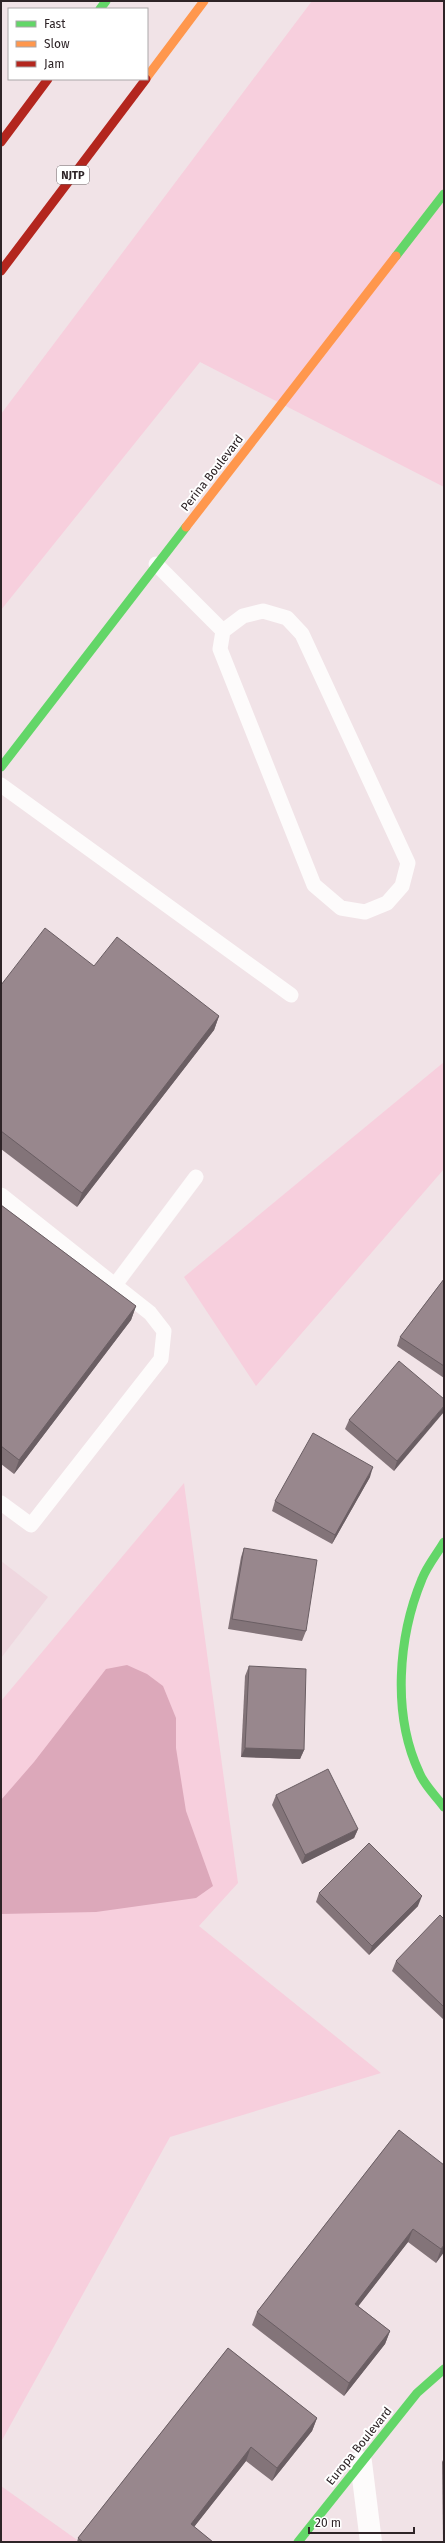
<svg xmlns="http://www.w3.org/2000/svg" width="445" height="2543" viewBox="0 0 445 2543" font-family="'Fira Sans',sans-serif">
  <style>
    .built { fill: #efd7df }
    .green { fill: #f7cfdd }
    .water { fill: #dca8ba }
    .lines { fill: none; stroke-linecap: round; stroke-linejoin: round }
    .lane { stroke: #fdfbfb; stroke-width: 15 }
    .street { stroke: #fdfbfb; stroke-width: 22 }
    .fast { stroke: #63d668; stroke-width: 9 }
    .slow { stroke: #ff974d; stroke-width: 9 }
    .jam { stroke: #b3261e; stroke-width: 9 }
    .wall { fill: #837479 }
    .shaded-wall { fill: #6a5e63 }
    .building { fill: #98878d; stroke: #6a5e63 }
    .labels { text-anchor: middle; stroke-width: 4; stroke-linejoin: round; paint-order: stroke }
    .shield { fill: #fff; stroke: #6d6668; stroke-width: 1 }
    .shield-label { font-size: 11px; font-weight: bold; fill: #2e2427 }
    .street-label { font-size: 12px; fill: #2e2427; stroke: #fff }
  </style>
  <rect width="100%" height="100%" fill="#f1e3e7"/>
  <path class="built" d="M1,1561L48,1597L1,1658Z"/>
  <g class="green">
    <path d="M312,1H444V487L200,362L1,610V414Z"/>
    <path d="M444,1062V1169L256,1386L184,1277Z"/>
    <path d="M184,1483L238,1883L199,1926L381,2073L170,2137L1,2442V1701Z"/>
    <path d="M1,2486L80,2542H1Z"/>
  </g>
  <path class="water" d="M127,1665L147,1674L163,1686L176,1718V1748L186,1811L213,1886L196,1898L96,1912L1,1914V1800L34,1762L106,1669Z"/>
  <g class="lines">
    <g class="lane">
      <path d="M156,564L223,631"/>
      <path d="M263,611L287,618L302,634L408,863L402,886L387,903L365,912L341,908L314,885L220,649L223,631L243,616Z"/>
      <path d="M1,785L291,995"/>
      <path d="M1,1195L150,1313L164,1331L161,1359L31,1525L1,1503"/>
      <path d="M115,1285L196,1177"/>
    </g>
    <path class="street" d="M361,2462L371,2542"/>
    <g class="fast">
      <path d="M100,9L106,1"/>
      <path d="M396,256L444,194"/>
      <path d="M1,767L186,527"/>
      <path d="M444,1542C437,1554 427,1566 422,1579C398,1637 392,1714 419,1772C424,1785 436,1796 444,1807"/>
      <path d="M298,2542L417,2393L444,2369"/>
    </g>
    <g class="slow">
      <path d="M147,77L204,1"/>
      <path d="M186,527L396,256"/>
    </g>
    <g class="jam">
      <path d="M1,142L48,79"/>
      <path d="M1,271L146,79"/>
    </g>
  </g>
  <g class="wall">
    <path d="M94,966L219,1016L214,1030L77,1207L1,1149V985Z"/>
    <path d="M1,1205L136,1306L131,1320L14,1474L1,1464Z"/>
    <path d="M444,1279V1378L397,1346L400,1337Z"/>
    <path d="M444,1399L394,1471L345,1429L349,1420Z"/>
    <path d="M370,1477L332,1544L272,1511L275,1501Z"/>
    <path d="M244,1548L306,1631L302,1641L228,1629L241,1557Z"/>
    <path d="M249,1666L304,1750L300,1759L241,1757L245,1676Z"/>
    <path d="M276,1795L358,1829L354,1838L302,1864L272,1805Z"/>
    <path d="M319,1893L418,1906L369,1955L316,1902Z"/>
    <path d="M444,1919V2020L392,1971L396,1961Z"/>
    <path d="M399,2130L444,2252L436,2263L408,2242L358,2306L390,2331L385,2344L344,2396L252,2325L257,2312Z"/>
    <path d="M228,2348L317,2418L312,2431L272,2481L246,2461L194,2527L213,2542H77L78,2538Z"/>
    <path d="M444,2458V2542H443L442,2462Z"/>
  </g>
  <g class="shaded-wall">
    <path d="M219,1016L214,1030L77,1207L82,1193Z"/>
    <path d="M136,1306L131,1320L14,1474L19,1460Z"/>
    <path d="M444,1406V1412L394,1471L397,1461Z"/>
    <path d="M373,1467L370,1477L332,1544L335,1535Z"/>
    <path d="M245,1748L304,1750L300,1759L241,1757Z"/>
    <path d="M358,1829L354,1838L302,1864L305,1855Z"/>
    <path d="M422,1896L418,1906L369,1955L372,1946Z"/>
    <path d="M413,2229L408,2242L350,2317L355,2304Z"/>
    <path d="M444,2245V2252L436,2263L441,2249Z"/>
    <path d="M390,2331L385,2344L344,2396L349,2383Z"/>
    <path d="M317,2418L312,2431L272,2481L277,2468Z"/>
    <path d="M251,2447L246,2461L186,2537L191,2524Z"/>
  </g>
  <g class="building">
    <path d="M45,928L94,966L117,937L219,1016L82,1193L1,1131V985Z"/>
    <path d="M1,1205L136,1306L19,1460L1,1446Z"/>
    <path d="M444,1279V1366L400,1337Z"/>
    <path d="M399,1361L444,1399V1406L397,1461L349,1420Z"/>
    <path d="M313,1433L373,1467L335,1535L275,1501Z"/>
    <path d="M244,1548L317,1560L306,1631L232,1619Z"/>
    <path d="M249,1666L306,1669L304,1750L245,1748Z"/>
    <path d="M328,1769L358,1829L305,1855L276,1795Z"/>
    <path d="M369,1843L422,1896L372,1946L319,1893Z"/>
    <path d="M440,1915L444,1919V2007L396,1961Z"/>
    <path d="M399,2130L444,2165V2245L441,2249L413,2229L355,2304L390,2331L349,2383L257,2312Z"/>
    <path d="M228,2348L317,2418L277,2468L251,2447L191,2524L213,2542H83L78,2538Z"/>
  </g>
  <g class="labels">
    <rect class="shield" x="57" y="166" width="32" height="18" rx="3"/>
    <g class="shield-label">
      <text x="73" y="179">NJTP</text>
    </g>
    <g class="street-label">
      <text transform="translate(212 473) rotate(-52)" y="4">Perina Boulevard</text>
      <text transform="translate(359 2446) rotate(-51)" y="4">Europa Boulevard</text>
    </g>
  </g>
  <rect width="445" height="2543" fill="none" stroke="#2e2427" stroke-width="4"/>
  <rect x="8" y="8" width="140" height="72" fill="#ffffff" stroke="#aba7a9"/>
  <rect x="16" y="21" width="20" height="6" fill="#63d668" stroke="#aba7a9"/>
  <text x="44" y="28" font-size="12" fill="#2e2427">Fast</text>
  <rect x="16" y="41" width="20" height="6" fill="#ff974d" stroke="#aba7a9"/>
  <text x="44" y="48" font-size="12" fill="#2e2427">Slow</text>
  <rect x="16" y="61" width="20" height="6" fill="#b3261e" stroke="#aba7a9"/>
  <text x="44" y="68" font-size="12" fill="#2e2427">Jam</text>
  <path d="M309 2527v6h105v-6" fill="none" stroke="#2e2427" stroke-width="2"/>
  <text x="315" y="2527" font-size="12" fill="#2e2427" stroke="#ffffff" stroke-width="3" paint-order="stroke">20 m</text>
</svg>
